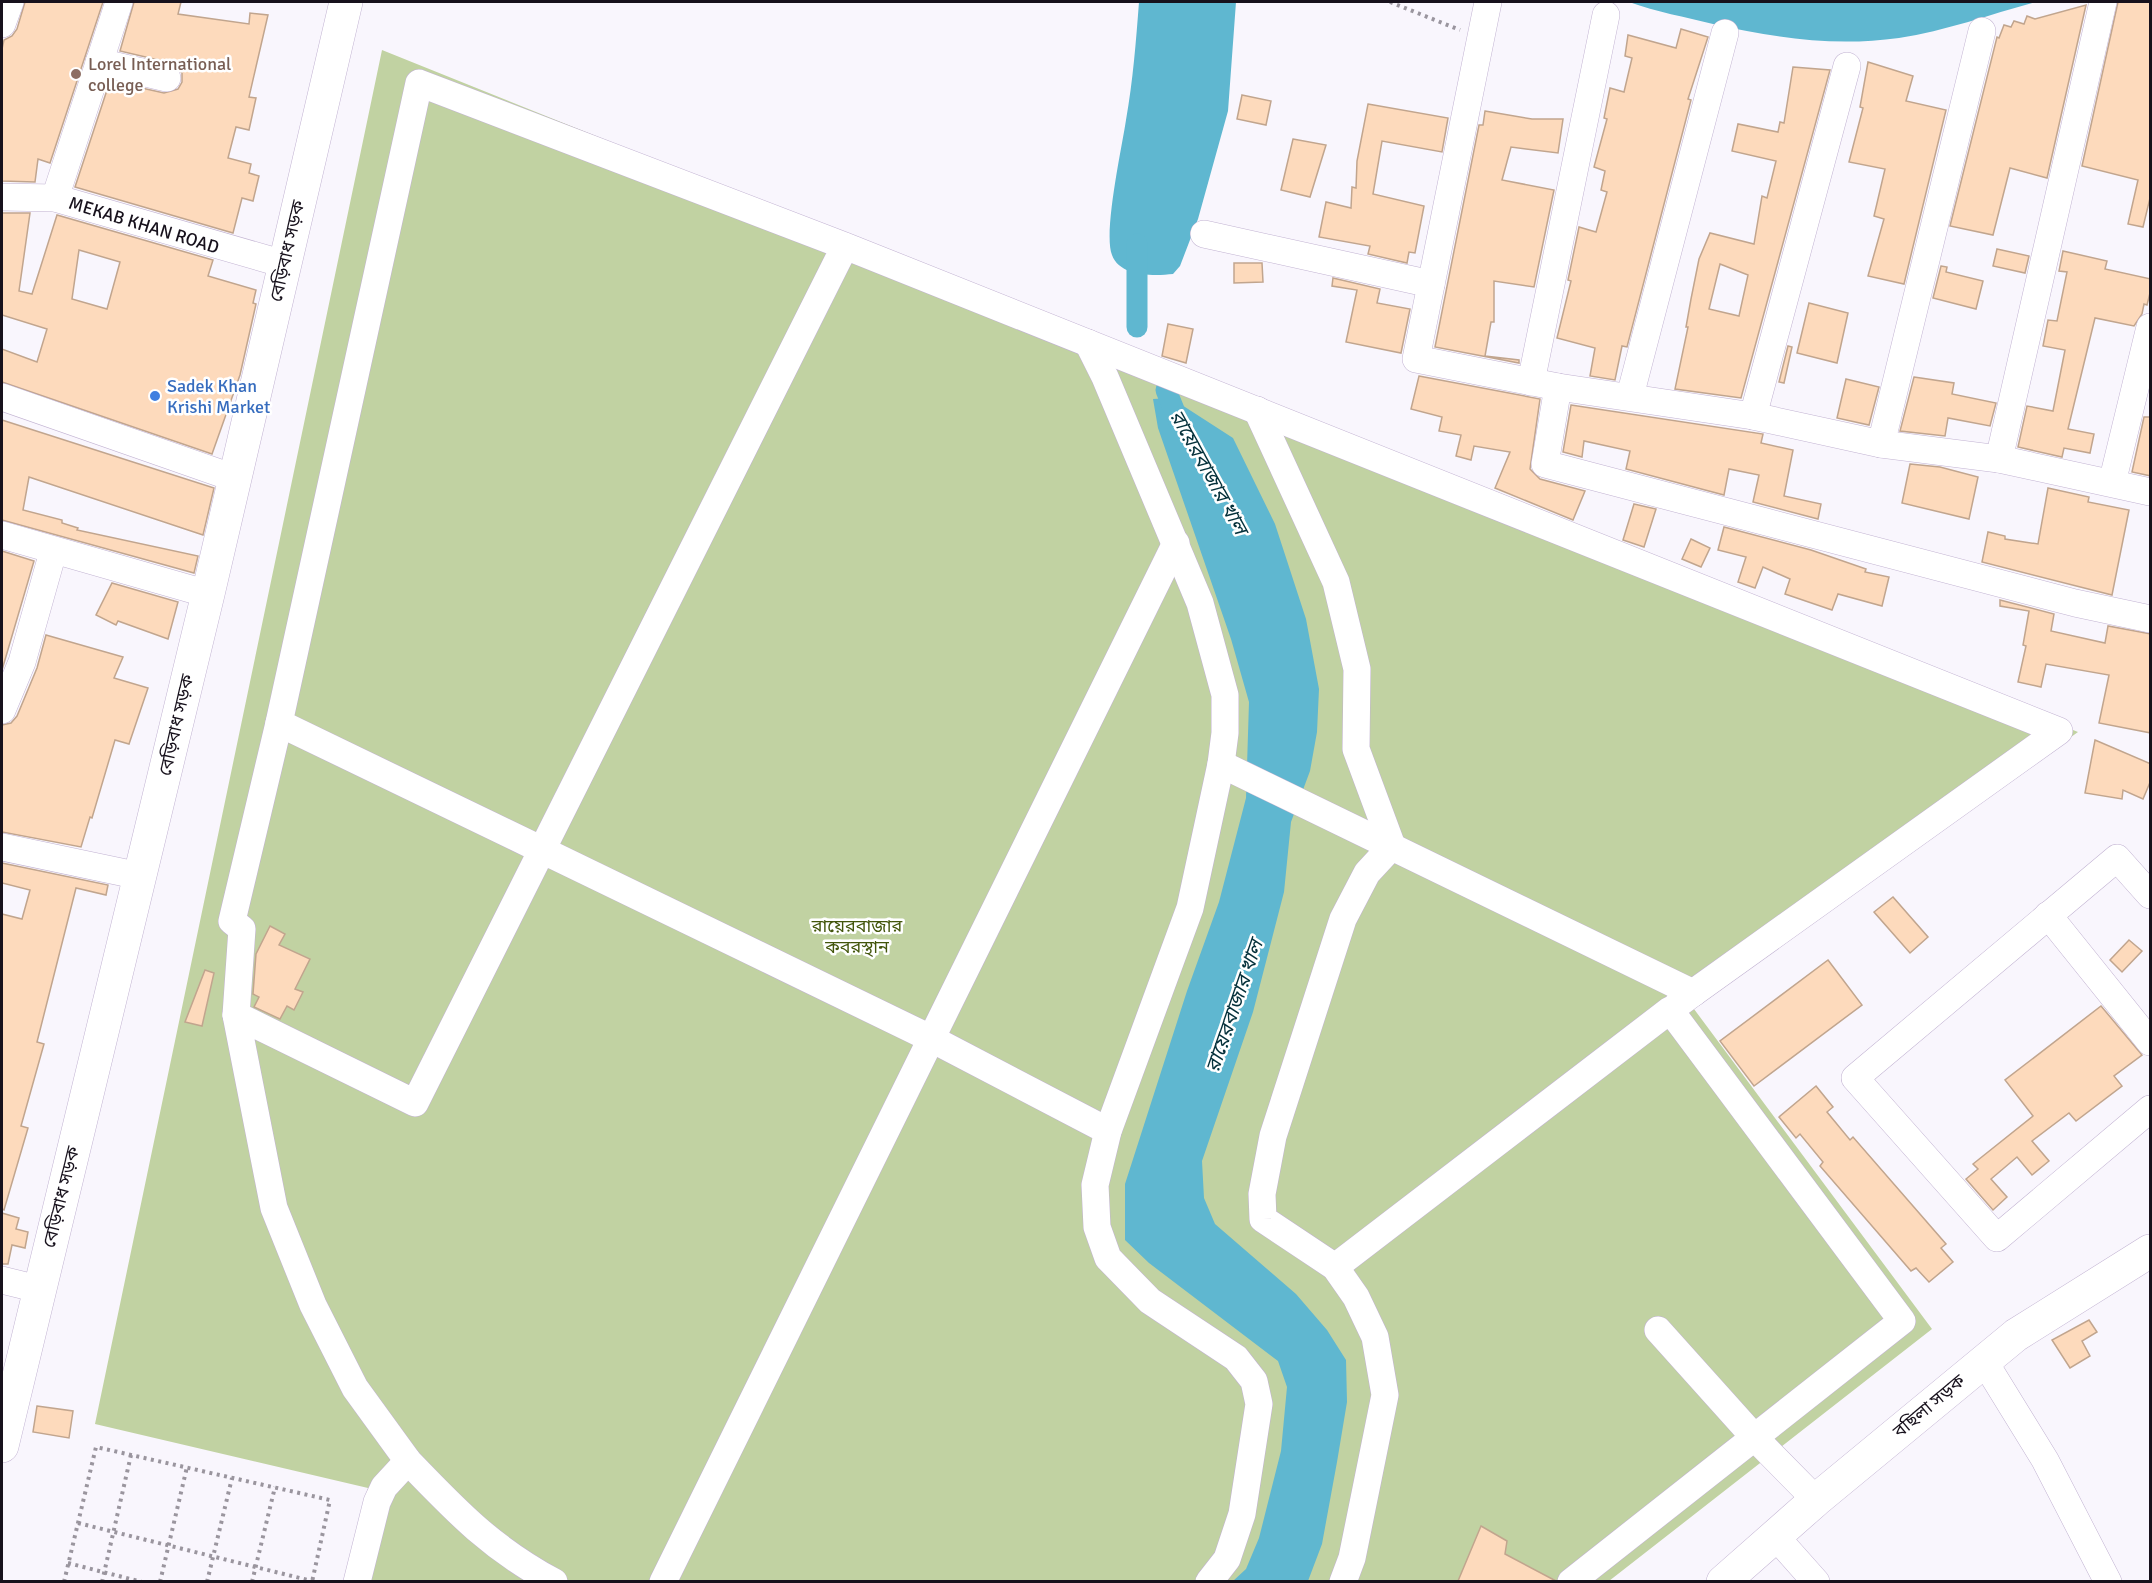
<svg xmlns="http://www.w3.org/2000/svg" width="2152" height="1583" viewBox="0 0 2152 1583" font-family="Signika,'Noto Sans Bengali',sans-serif">
  <style>
    .green { fill: #c1d2a2 }
    .water { fill: #5fb7d0 }
    .lines { fill: none; stroke-linecap: round; stroke-linejoin: round }
    .canal { stroke: #5fb7d0; stroke-width: 21 }
    .building { fill: #fddabc; stroke: #c1a58e; stroke-width: 1.5; fill-rule: evenodd }
    .minor-casing { stroke: #c2b3d2; stroke-width: 28 }
    .major-casing { stroke: #c2b3d2; stroke-width: 34 }
    .highway-casing { stroke: #c2b3d2; stroke-width: 34 }
    .path { stroke: #9a959e; stroke-width: 4; stroke-dasharray: 3 4.5; stroke-linecap: butt }
    .minor { stroke: #fff; stroke-width: 27 }
    .major { stroke: #fff; stroke-width: 33 }
    .highway { stroke: #fff; stroke-width: 33 }
    .education-dot { fill: #8d6e63; stroke: #fff; stroke-width: 2 }
    .shop-dot { fill: #3f7fe0; stroke: #fff; stroke-width: 2 }
    .labels { text-anchor: middle; stroke-width: 5; stroke-linejoin: round; paint-order: stroke }
    .education-label { font-size: 18px; fill: #785e54; stroke: #fff; text-anchor: start }
    .street-label { font-size: 18px; fill: #17111c; stroke: #fff }
    .shop-label { font-size: 18px; fill: #366cbe; stroke: #fff; text-anchor: start }
    .park-label { font-size: 18px; fill: #42550b; stroke: #fff }
    .water-label { font-size: 20px; font-style: italic; fill: #04303a; stroke: #fff }
  </style>
  <rect width="100%" height="100%" fill="#f9f6fd"/>
  <path class="green" d="M382,50L2078,732L1694,1009L1932,1329L1609,1581H345L368,1488L95,1424Z"/>
  <g class="water">
    <path d="M1139,2H1236L1228,111L1198,219L1180,266L1173,274C1154,276 1120,277 1112,255C1103,233 1122,147 1126,120C1133,81 1136,41 1139,2Z"/>
    <path d="M1629,2H2036C1991,14 1946,31 1899,38C1834,47 1776,38 1713,24C1685,17 1657,12 1629,2Z"/>
    <path d="M1171,398L1233,438L1275,524L1306,619L1319,689L1317,732L1310,771L1291,822L1284,892L1253,1012L1202,1161L1204,1198L1215,1224L1296,1294L1327,1330L1346,1360L1347,1402L1337,1462L1322,1544L1308,1581H1233L1246,1569L1259,1538L1281,1451L1287,1387L1278,1361L1149,1263L1125,1240V1184L1187,991L1219,902L1246,798L1249,702L1231,639L1158,428L1153,399Z"/>
  </g>
  <g class="lines">
    <g class="canal">
      <path d="M1137,327V244"/>
      <path d="M1166,390L1179,422"/>
    </g>
  </g>
  <g class="building">
    <path d="M25,2H103L50,163L38,159L35,182L2,181V49L4,40L12,36L17,29Z"/>
    <path d="M134,2H181L178,14L249,24L250,13L268,15L249,97L256,98L249,130L236,127L228,158L251,164L249,173L259,176L253,201L242,198L233,233L75,187L110,81L164,93L178,89L182,82V73L171,63L120,51Z"/>
    <path d="M2118,2H2151V194L2143,227L2128,224L2138,180L2082,166Z"/>
    <path d="M2086,5L2047,178L2010,168L1993,235L1950,226L1997,37L1999,38L2004,25L2011,27L2014,21L2024,24L2027,16L2035,19Z"/>
    <path d="M1681,29L1708,37L1688,99L1691,100L1627,347L1622,346L1615,380L1590,376L1595,348L1557,338L1571,281L1568,280L1579,227L1596,232L1607,192L1601,190L1605,171L1594,167L1607,119L1604,118L1610,88L1624,92L1632,58L1625,56L1628,35L1676,48Z"/>
    <path d="M1868,62L1913,76L1906,101L1946,110L1904,284L1868,276L1884,219L1874,216L1885,169L1849,162L1863,108L1860,107Z"/>
    <path d="M1793,67L1830,70L1741,398L1675,389L1688,327H1686L1691,299L1699,259L1710,233L1754,244L1762,196L1767,198L1776,161L1732,151L1738,124L1778,132L1780,122L1784,123ZM1720,264L1748,275L1739,316L1709,309Z"/>
    <path d="M1242,95L1271,101L1266,125L1237,119Z"/>
    <path d="M1368,104L1448,118L1442,152L1382,141L1373,194L1424,206L1415,253L1409,252L1407,263L1368,254L1370,246L1319,237L1326,202L1351,208L1352,187L1356,188L1357,161Z"/>
    <path d="M1485,111L1532,119H1563L1558,153L1511,147L1502,180L1554,190L1534,287L1494,281V322H1491L1485,356L1519,360V363L1435,347L1479,125H1483Z"/>
    <path d="M1293,139L1326,145L1310,197L1281,190Z"/>
    <path d="M2,213H30L19,291L32,294L57,215L213,260L208,276L256,290L253,303L256,304L240,375L212,454L2,382V349L37,362L47,329L2,315ZM79,250L120,262L107,309L72,299Z"/>
    <path d="M1997,249L2029,256L2025,273L1993,266Z"/>
    <path d="M2063,251L2107,261L2105,269L2151,279V289L2147,305L2144,304L2142,314L2134,326L2095,318L2068,429L2094,434L2090,453L2064,448L2062,457L2018,447L2027,406L2053,411L2065,350L2043,346L2048,320L2057,321L2067,272L2059,271Z"/>
    <path d="M1234,263H1262L1263,282L1234,283Z"/>
    <path d="M1941,266L1947,267L1946,272L1983,281L1976,309L1933,298Z"/>
    <path d="M1333,278L1380,289L1377,303L1410,309L1401,353L1346,342L1357,290L1332,286Z"/>
    <path d="M1809,303L1848,313L1837,363L1797,353Z"/>
    <path d="M1168,324L1193,329L1186,363L1162,356Z"/>
    <path d="M1788,346L1792,347L1784,383L1779,382Z"/>
    <path d="M1419,376L1540,399L1530,469L1540,479L1585,491L1573,520L1495,488L1510,452L1474,446L1471,460L1456,456L1461,435L1439,431L1442,417L1411,409Z"/>
    <path d="M1914,377L1954,383L1952,394L1996,403L1990,426L1948,418L1945,436L1900,431Z"/>
    <path d="M1846,379L1879,387L1869,425L1837,418Z"/>
    <path d="M1571,405L1763,434L1761,443L1793,450L1784,496L1821,504L1818,519L1753,502L1759,475L1729,469L1724,495L1626,469L1630,451L1584,441L1582,457L1563,452Z"/>
    <path d="M2144,417H2151V476L2132,472Z"/>
    <path d="M2,420L214,488L203,535L29,477L23,510L62,520V523L78,528L77,530L198,556L194,573L2,520Z"/>
    <path d="M1910,464L1940,467L1978,477L1969,519L1902,503Z"/>
    <path d="M2048,488L2089,497L2088,502L2129,510L2112,595L1982,562L1988,532L2005,536V539L2038,544Z"/>
    <path d="M1634,504L1656,509L1644,547L1623,540Z"/>
    <path d="M1724,527L1811,550L1866,569L1865,572L1889,577L1882,606L1838,594L1832,610L1785,594L1790,579L1763,567L1755,588L1738,582L1746,557L1718,550Z"/>
    <path d="M1691,539L1710,548L1701,567L1682,559Z"/>
    <path d="M2,551L34,561L2,670Z"/>
    <path d="M112,583L178,602L168,639L118,621L116,625L96,615Z"/>
    <path d="M2000,600L2054,614L2051,631L2105,643L2108,626L2151,634V733L2099,723L2109,675L2046,664L2041,687L2018,682L2026,646L2023,645L2029,611L2000,606Z"/>
    <path d="M46,635L123,657L114,678L148,688L129,744L115,740L92,818L90,817L81,847L2,832V725L11,723L17,716L37,668Z"/>
    <path d="M2095,740L2151,764V780L2143,799L2123,790L2122,799L2085,793Z"/>
    <path d="M2,863L108,885L106,895L76,888L37,1042L44,1044L21,1126L28,1128L4,1210L2,1209V914L22,919L30,890L2,883Z"/>
    <path d="M1893,897L1928,937L1910,953L1874,912Z"/>
    <path d="M270,926L285,934L279,945L310,959L295,989L303,992L294,1010L287,1006L280,1019L254,1007L259,997L253,994L256,954Z"/>
    <path d="M2129,940L2142,951L2122,972L2110,960Z"/>
    <path d="M1828,960L1862,1005L1754,1086L1720,1041Z"/>
    <path d="M205,970L214,973L202,1026L185,1022Z"/>
    <path d="M2101,1006L2142,1055L2114,1076L2122,1086L2076,1121L2069,1113L2032,1141L2049,1161L2032,1175L2017,1157L1991,1179L2007,1197L1993,1210L1966,1179L1978,1169L1973,1164L2033,1116L2005,1080Z"/>
    <path d="M1816,1086L1833,1107L1827,1112L1850,1140L1853,1137L1946,1244L1941,1248L1953,1262L1929,1282L1916,1268L1911,1271L1820,1166L1823,1162L1800,1134L1796,1138L1779,1117Z"/>
    <path d="M2,1213L19,1218L16,1229L28,1232L25,1248L12,1245L8,1264H2Z"/>
    <path d="M2089,1320L2097,1332L2082,1341L2090,1356L2070,1368L2052,1340Z"/>
    <path d="M37,1406L73,1411L69,1438L33,1432Z"/>
    <path d="M1481,1526L1507,1541L1505,1554L1556,1581H1458Z"/>
  </g>
  <g class="lines">
    <g class="minor-casing">
      <g id="minor">
        <path d="M1488,2L1416,359L1558,387L1753,416L1881,444L1999,459L2150,492"/>
        <path d="M2,24L10,2"/>
        <path d="M99,62L167,78"/>
        <path d="M2,197L55,198L284,264"/>
        <path d="M55,198L119,2"/>
        <path d="M1204,234L1431,284"/>
        <path d="M845,246L542,850L279,723L419,83L845,246L2059,731L1693,993"/>
        <path d="M1088,343L1105,377L1200,603L1225,695V733L1221,764L1190,908L1108,1131L1095,1185L1097,1227L1108,1258L1150,1301L1236,1358L1254,1381L1259,1404L1242,1514L1227,1559L1209,1582"/>
        <path d="M1531,382L1606,15"/>
        <path d="M1558,387L1545,464L2075,603L2150,619"/>
        <path d="M1630,396L1725,33"/>
        <path d="M2,397L234,478"/>
        <path d="M1257,410L1336,582L1357,669L1356,749L1392,846L1367,873L1343,919L1273,1136L1262,1194L1263,1219L1335,1267L1356,1297L1375,1337L1385,1395L1352,1558L1343,1582"/>
        <path d="M1753,416L1847,66"/>
        <path d="M1881,444L1982,31"/>
        <path d="M1999,459L2103,2"/>
        <path d="M2112,483L2150,327"/>
        <path d="M2,535L208,594"/>
        <path d="M2,710L22,662L53,552"/>
        <path d="M1221,764L1693,993L1678,1004"/>
        <path d="M2,847L140,876"/>
        <path d="M2150,895L2117,858L1855,1078L1997,1238L2150,1109"/>
        <path d="M2048,915L2150,1042"/>
        <path d="M236,1015L242,929L232,921L279,723"/>
        <path d="M1335,1267L1670,1010L1902,1321L1571,1582"/>
        <path d="M2,1280L38,1289"/>
        <path d="M1658,1330L1755,1438L1816,1500"/>
        <path d="M1984,1361L2045,1460L2108,1582"/>
        <path d="M408,1461L355,1388L313,1305L274,1208L236,1015L415,1103L542,850L930,1038L1108,1131"/>
        <path d="M1776,1537L1816,1582"/>
        <path d="M357,1582L377,1502L384,1487L408,1461C457,1512 491,1548 554,1582"/>
        <path d="M663,1582L1176,543"/>
      </g>
    </g>
    <g class="major-casing">
      <path id="major" d="M1723,1582L1816,1500L2016,1335L2150,1251"/>
    </g>
    <g class="highway-casing">
      <path id="highway" d="M2,1446L208,594L346,2"/>
    </g>
    <g class="path">
      <path d="M1390,2L1460,30"/>
      <path d="M78,1523L312,1581"/>
      <path d="M68,1563L142,1582"/>
      <path d="M64,1582L96,1447L330,1500L312,1582"/>
      <path d="M102,1582L131,1455"/>
      <path d="M160,1582L187,1467"/>
      <path d="M207,1582L232,1478"/>
      <path d="M252,1582L275,1487"/>
    </g>
    <use href="#minor" class="minor"/>
    <use href="#major" class="major"/>
    <use href="#highway" class="highway"/>
  </g>
  <circle class="education-dot" cx="76" cy="74" r="6"/>
  <circle class="shop-dot" cx="155" cy="396" r="6"/>
  <g class="labels">
    <g class="education-label">
      <text x="88" y="70">Lorel International<tspan x="88" dy="21">college</tspan></text>
    </g>
    <g class="street-label">
      <text transform="translate(144 225) rotate(17)" y="6">MEKAB KHAN ROAD</text>
      <text transform="translate(287 251) rotate(-77)" y="6">বেড়িবাধ সড়ক</text>
      <text transform="translate(176 725) rotate(-77)" y="6">বেড়িবাধ সড়ক</text>
      <text transform="translate(61 1197) rotate(-76)" y="6">বেড়িবাধ সড়ক</text>
      <text transform="translate(1929 1406) rotate(-40)" y="6">বছিলা সড়ক</text>
    </g>
    <g class="shop-label">
      <text x="167" y="392">Sadek Khan<tspan x="167" dy="21">Krishi Market</tspan></text>
    </g>
    <g class="park-label">
      <text x="857" y="932">রায়েরবাজার<tspan x="857" dy="21">কবরস্থান</tspan></text>
    </g>
    <g class="water-label">
      <text transform="translate(1209 472) rotate(61)" y="7">রায়েরবাজার খাল</text>
      <text transform="translate(1234 1006) rotate(-71)" y="7">রায়েরবাজার খাল</text>
    </g>
  </g>
  <rect width="2152" height="1583" fill="none" stroke="#17111c" stroke-width="6"/>
</svg>
